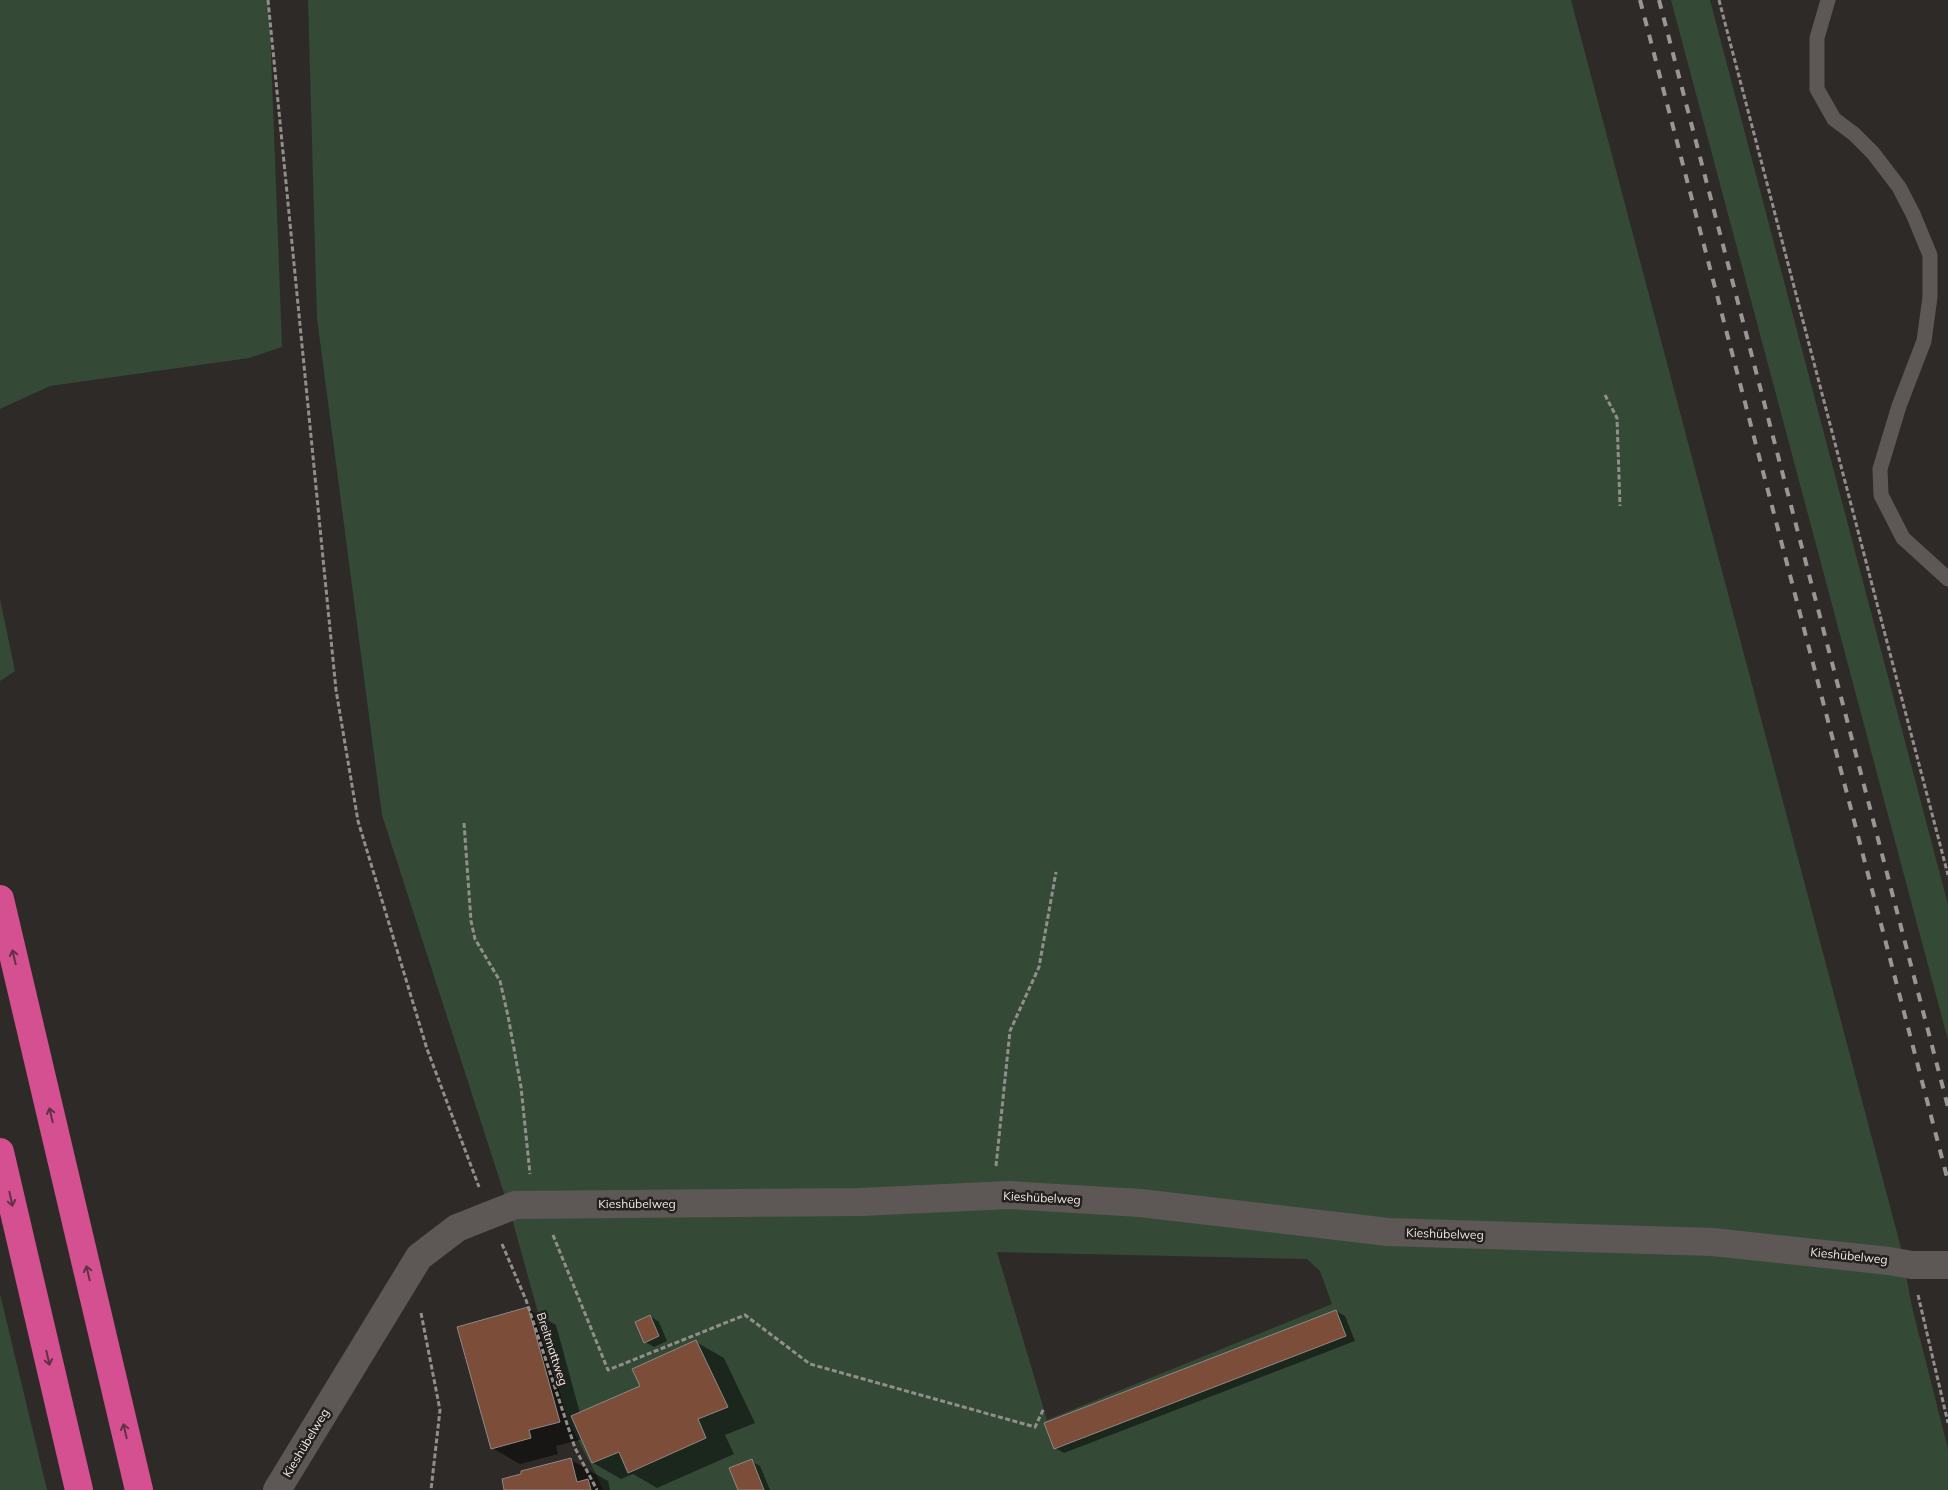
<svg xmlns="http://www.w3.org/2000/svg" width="1948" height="1490" viewBox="0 0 1948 1490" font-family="Mulish,sans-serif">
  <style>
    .green { fill: #344a36; fill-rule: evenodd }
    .shadow { fill: #0007 }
    .building { fill: #7c4d38; stroke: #8e8987 }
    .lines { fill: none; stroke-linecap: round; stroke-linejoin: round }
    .path { stroke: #928e8c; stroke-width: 3; stroke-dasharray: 5 2.5; stroke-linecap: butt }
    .service { stroke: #5d5856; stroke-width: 15 }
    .minor { stroke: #5d5856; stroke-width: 28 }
    .motorway { stroke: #d45091; stroke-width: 28 }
    .rail { stroke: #999694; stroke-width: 4; stroke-dasharray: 9 9; stroke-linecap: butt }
    .oneway { stroke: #623146 }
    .labels { text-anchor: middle; stroke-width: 5; stroke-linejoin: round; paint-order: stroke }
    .street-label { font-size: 12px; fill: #ece9e7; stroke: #24201e }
  </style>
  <rect width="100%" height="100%" fill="#2e2a28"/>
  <g class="green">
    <path d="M0,0H269L282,347L249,358L50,386L0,409Z"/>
    <path d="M308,0H1571L1901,1248L1912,1307L1948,1449V1490H603L596,1474L568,1421L511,1215L382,815L317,318ZM997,1252L1307,1259L1320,1271L1332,1304L1047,1420Z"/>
    <path d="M1671,0H1710L1948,905V1040Z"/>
    <path d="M0,599L15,671L0,681Z"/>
    <path d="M0,1294L47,1490H0Z"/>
  </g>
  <g class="shadow">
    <path d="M528,1309L556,1325L580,1413L641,1386L696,1342L724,1358L755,1423L725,1435L734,1454L657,1488L633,1474L621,1479L593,1463L583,1439L556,1446L558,1454L520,1464L492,1448Z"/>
    <path d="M1336,1311L1345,1316L1355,1341L1064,1453L1055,1448Z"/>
    <path d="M650,1316L659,1322L667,1341L654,1347L645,1342Z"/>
    <path d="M571,1460L608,1481L610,1490H506Z"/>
    <path d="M751,1461L760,1466L770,1490H739Z"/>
  </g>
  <g class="building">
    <path d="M528,1307L560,1422L529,1430L531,1438L491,1449L457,1327Z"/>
    <path d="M1336,1310L1346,1336L1054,1449L1044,1423Z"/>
    <path d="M650,1315L659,1336L644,1343L635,1322Z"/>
    <path d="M696,1340L728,1407L698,1419L706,1438L628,1473L619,1452L592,1463L571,1416L640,1386L632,1369Z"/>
    <path d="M571,1458L577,1482L588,1479L591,1490H504L502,1479L521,1474V1471Z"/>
    <path d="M752,1459L764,1490H738L729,1468Z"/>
  </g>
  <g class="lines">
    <g class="path">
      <path d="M268,0L336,690L358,821L427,1049L479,1187"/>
      <path d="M1719,0L1948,875"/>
      <path d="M1605,395L1617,418L1620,506"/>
      <path d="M464,823L471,921L475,939L500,981L508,1016L521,1087L530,1174"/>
      <path d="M996,1166L1010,1031L1039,967L1056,872"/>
      <path d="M553,1235L608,1370L745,1315L810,1364L1035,1427L1044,1408"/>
      <path d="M502,1244L526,1300L575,1448L597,1490"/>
      <path d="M1918,1295L1948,1423"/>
      <path d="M421,1313L440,1410L431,1490"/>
    </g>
    <path class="service" d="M1828,0L1817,38V89L1834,119L1854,134L1873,153L1899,187L1913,214L1930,255V297L1924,341L1899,406L1880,469L1881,495L1903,538L1948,579"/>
    <path class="minor" d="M277,1490L419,1257L457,1228L515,1205L861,1202L1009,1195L1140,1203L1388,1232L1713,1242L1889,1261L1912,1265H1948"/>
    <g class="motorway">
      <path d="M0,899L139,1490"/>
      <path d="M0,1152L79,1490"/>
    </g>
    <g class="rail">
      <path d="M1640,0L1948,1181"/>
      <path d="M1659,0L1948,1107"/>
    </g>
  </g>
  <defs><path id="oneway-shaft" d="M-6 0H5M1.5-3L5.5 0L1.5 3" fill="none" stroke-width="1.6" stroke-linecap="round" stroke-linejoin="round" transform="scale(1.25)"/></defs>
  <g class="oneway">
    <use href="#oneway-shaft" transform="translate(14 957) rotate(-103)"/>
    <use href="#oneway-shaft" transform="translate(51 1115) rotate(-103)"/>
    <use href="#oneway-shaft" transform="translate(11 1199) rotate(77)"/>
    <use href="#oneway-shaft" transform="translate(88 1273) rotate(-103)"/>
    <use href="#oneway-shaft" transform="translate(48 1358) rotate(77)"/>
    <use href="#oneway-shaft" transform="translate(125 1431) rotate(-103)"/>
  </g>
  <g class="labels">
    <g class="street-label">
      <text transform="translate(1042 1198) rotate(3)" y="4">Kieshübelweg</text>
      <text x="637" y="1208">Kieshübelweg</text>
      <text transform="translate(1445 1234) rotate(2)" y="4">Kieshübelweg</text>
      <text transform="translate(1849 1256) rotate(6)" y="4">Kieshübelweg</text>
      <text transform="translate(552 1349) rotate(72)" y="4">Breitmattweg</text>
      <text transform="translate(306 1443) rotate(-59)" y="4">Kieshübelweg</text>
    </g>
  </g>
</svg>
